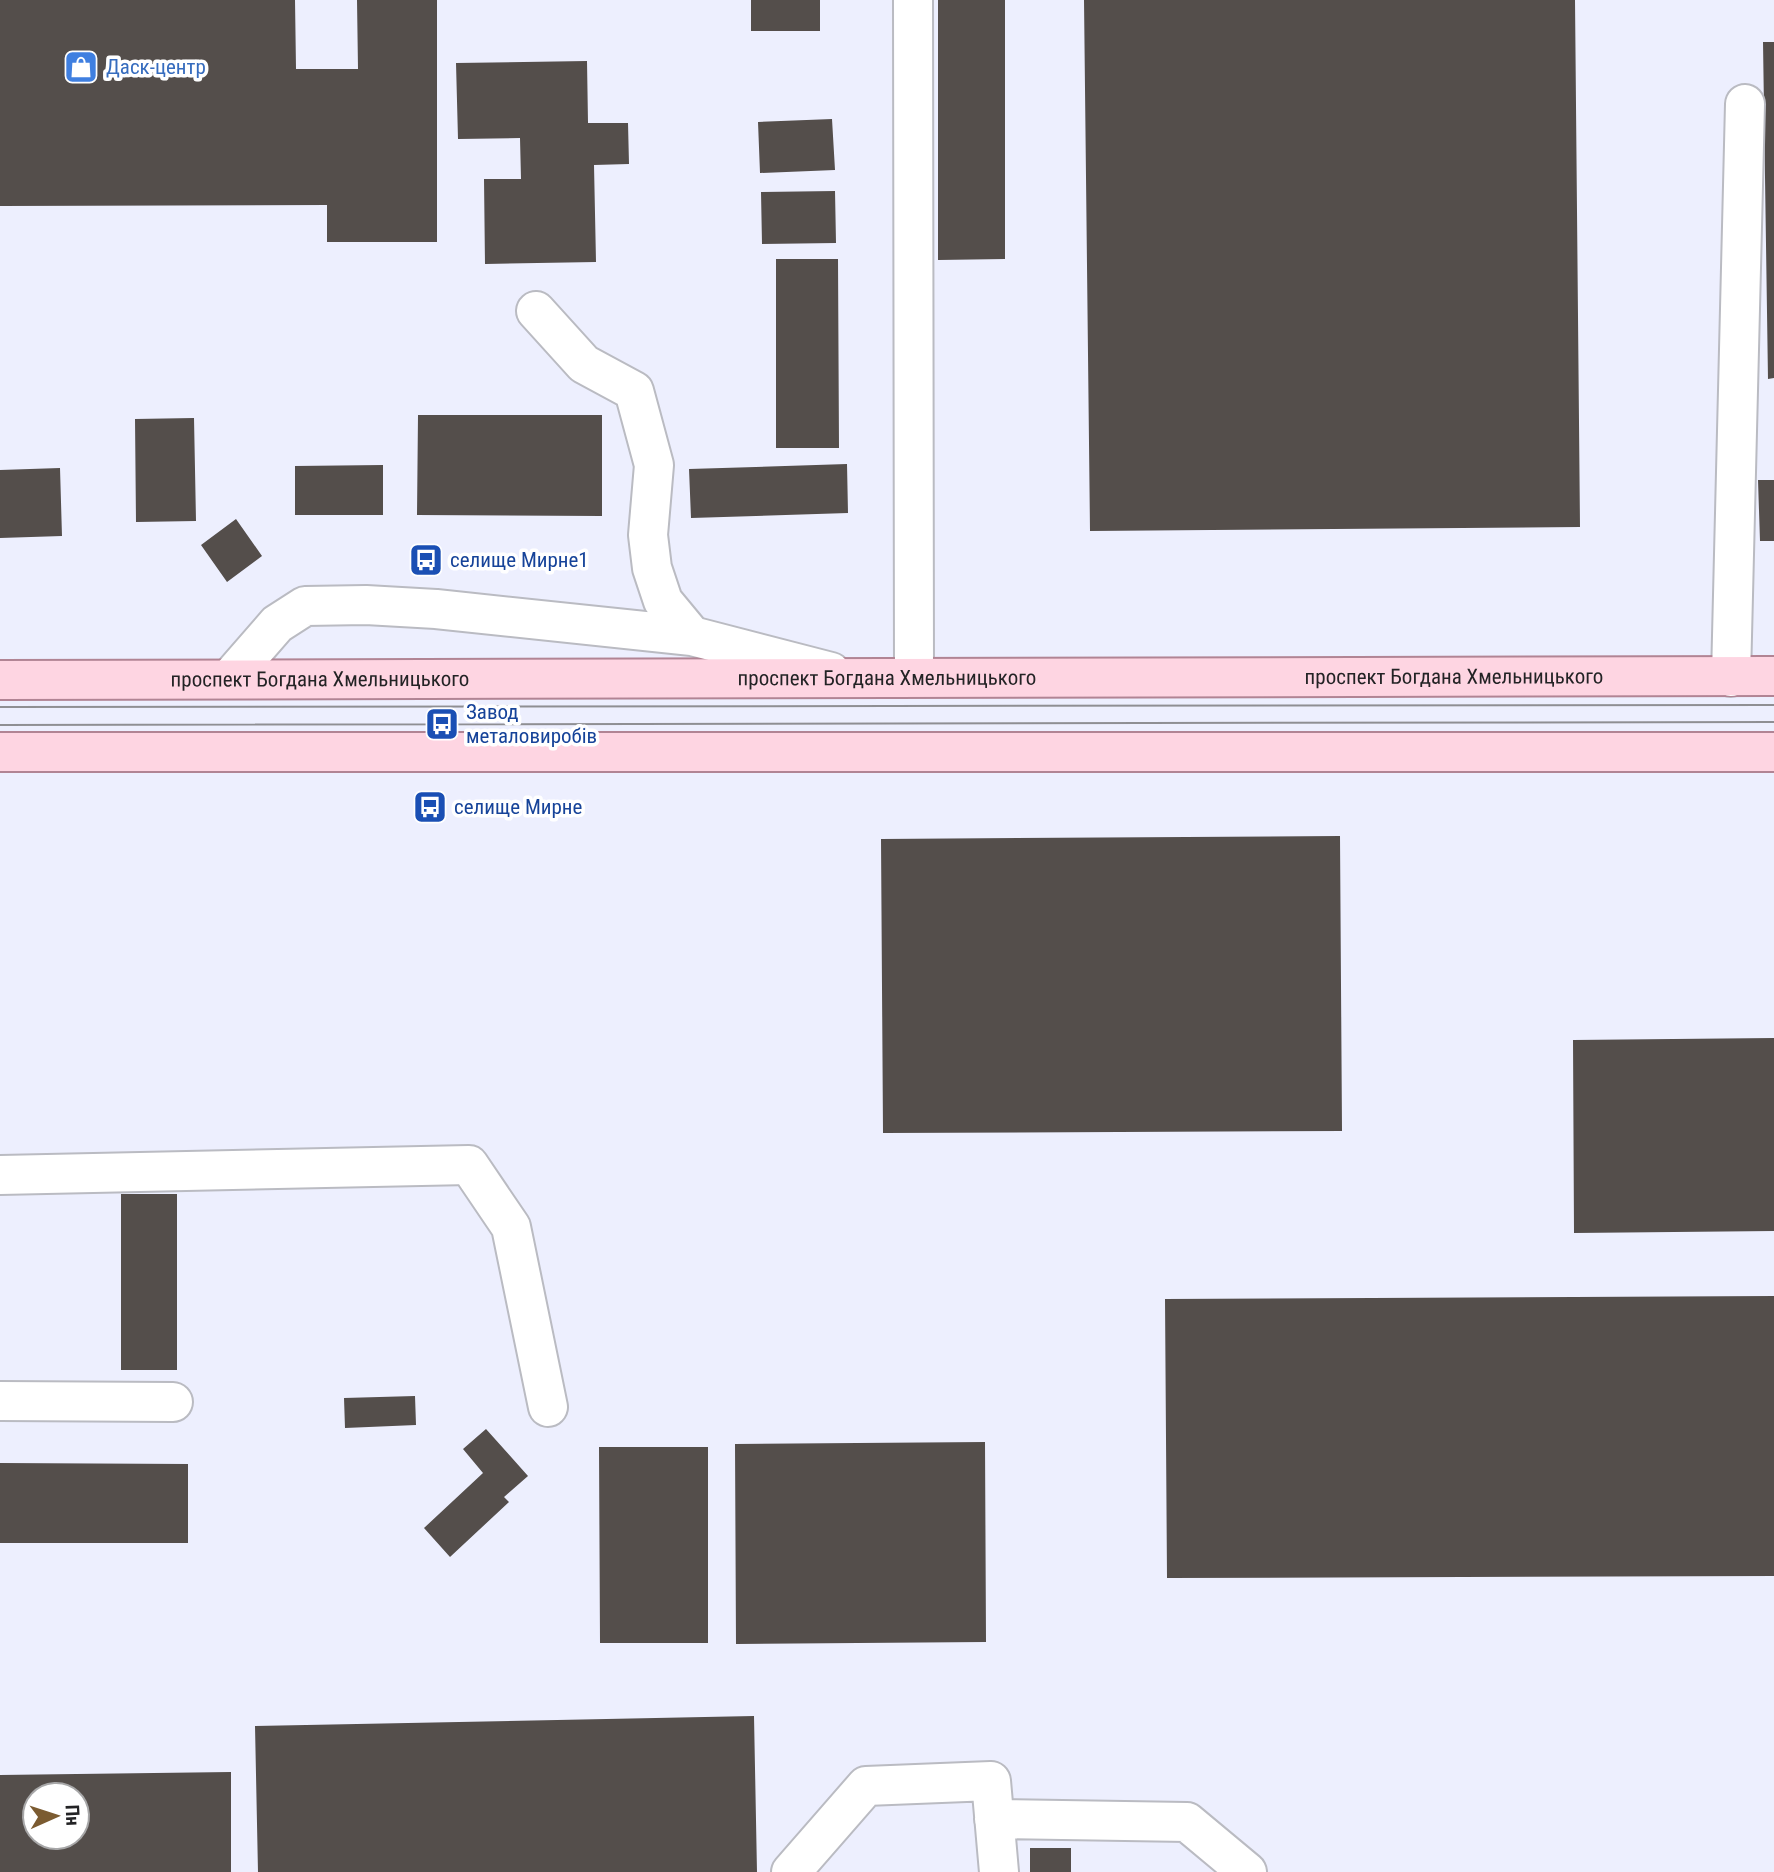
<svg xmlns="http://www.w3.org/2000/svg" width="1774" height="1872" viewBox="0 0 1774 1872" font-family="'Roboto Condensed',sans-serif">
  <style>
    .built { fill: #edeffe; fill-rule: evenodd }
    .building { fill: #544e4b; fill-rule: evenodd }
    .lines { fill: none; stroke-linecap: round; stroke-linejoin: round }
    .minor-casing { stroke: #babbc2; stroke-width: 42 }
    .major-casing { stroke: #b18494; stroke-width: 42 }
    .minor { stroke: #fff; stroke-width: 38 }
    .major { stroke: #fed5e2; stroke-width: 38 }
    .tram { stroke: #8f8f93; stroke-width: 2 }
    .labels { text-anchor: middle; stroke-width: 7; stroke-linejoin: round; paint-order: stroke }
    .shop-label { font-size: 21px; fill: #366cbe; stroke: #fff; text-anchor: start }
    .transit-label { font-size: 21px; fill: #164399; stroke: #fff; text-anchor: start }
    .street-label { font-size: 21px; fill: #232325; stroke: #fff }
  </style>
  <rect width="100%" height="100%" fill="#f8f9ff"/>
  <path class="built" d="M0,0H1774V1872H0ZM35,1795H77V1837H35Z"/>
  <path class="building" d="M0,0H295L296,69H358L357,0H437V242H327V205L0,206Z
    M751,0H820V31H751Z
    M938,0H1005V259L938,260Z
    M1084,0H1575L1580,527L1090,531Z
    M1763,42H1774V378L1768,379Z
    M587,61L588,123H628L629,164L594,165L596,262L485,264L484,179H521L520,138L458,139L456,63Z
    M832,119L835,170L760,173L758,122Z
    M835,191L836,243L762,244L761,192Z
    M776,259H838L839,448H776Z
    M418,415H602V516L417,515Z
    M194,418L196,521L136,522L135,419Z
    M847,464L848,513L691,518L689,469Z
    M383,465V515H295V466Z
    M60,468L62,536L0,538V470Z
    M1758,480H1774V541H1760Z
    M236,519L262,556L227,582L201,545Z
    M1340,836L1342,1131L883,1133L881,839Z
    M1774,1038V1231L1574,1233L1573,1040Z
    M121,1194H177V1370H121Z
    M1774,1296V1576L1167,1578L1165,1299Z
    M415,1396L416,1425L345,1428L344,1398Z
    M486,1429L528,1476L504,1497L509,1502L450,1557L424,1528L483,1473L463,1449Z
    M985,1442L986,1642L736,1644L735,1444Z
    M599,1447H708V1643H600Z
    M0,1463L188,1464V1543H0Z
    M754,1716L757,1872H258L255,1726Z
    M231,1772V1872H0V1775ZM35,1795H77V1837H35Z
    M1030,1848H1071V1872H1030Z"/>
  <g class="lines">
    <defs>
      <path id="minor" d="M913,0L914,677
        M536,311L584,364L634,391L654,465L648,535L652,568L663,601L692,636
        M1731,677L1745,104
        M230,678L277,624L305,606L366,605L436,609L692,636L831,672
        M0,1175L469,1165L511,1227L548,1407
        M0,1401L173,1402
        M994,1819L1187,1822L1247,1872
        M791,1872L866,1786L991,1781L999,1872"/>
      <g id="major">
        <path id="s1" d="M0,680L1774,676"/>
        <path d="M0,752H1774"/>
      </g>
    </defs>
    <use href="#minor" class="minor-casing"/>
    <use href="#major" class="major-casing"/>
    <use href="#minor" class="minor"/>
    <use href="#major" class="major"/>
    <path class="tram" d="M0,707L1774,705
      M0,725L1774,722"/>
  </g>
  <defs>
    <symbol id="shop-square" viewBox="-11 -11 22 22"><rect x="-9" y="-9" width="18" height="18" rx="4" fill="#3f7fe0" stroke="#fff"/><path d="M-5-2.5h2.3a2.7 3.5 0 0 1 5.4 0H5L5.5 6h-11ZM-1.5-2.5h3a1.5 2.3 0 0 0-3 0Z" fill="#fff"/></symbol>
    <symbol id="bus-square" viewBox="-11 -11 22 22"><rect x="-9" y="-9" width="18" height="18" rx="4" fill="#1a4fb4" stroke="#fff"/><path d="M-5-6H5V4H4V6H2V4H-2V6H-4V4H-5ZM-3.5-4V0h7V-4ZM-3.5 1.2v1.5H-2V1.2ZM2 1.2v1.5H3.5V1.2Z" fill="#fff"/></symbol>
  </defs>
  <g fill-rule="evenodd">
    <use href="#shop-square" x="62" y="48" width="38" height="38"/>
    <use href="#bus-square" x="407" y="541" width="38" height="38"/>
    <use href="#bus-square" x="423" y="705" width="38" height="38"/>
    <use href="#bus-square" x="411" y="788" width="38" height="38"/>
  </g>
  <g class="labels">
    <g class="shop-label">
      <text x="106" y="74">Даск-центр</text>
    </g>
    <g class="transit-label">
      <text x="450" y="567">селище Мирне1</text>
      <text x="466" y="719">Завод<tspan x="466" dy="24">металовиробів</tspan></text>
      <text x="454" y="814">селище Мирне</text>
    </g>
    <g class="street-label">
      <text dy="7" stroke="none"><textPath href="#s1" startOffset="887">проспект Богдана Хмельницького</textPath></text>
      <text dy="7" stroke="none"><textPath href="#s1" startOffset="1454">проспект Богдана Хмельницького</textPath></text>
      <text dy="7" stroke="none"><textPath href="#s1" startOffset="320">проспект Богдана Хмельницького</textPath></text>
    </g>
  </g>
  <g transform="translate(56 1816) rotate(87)"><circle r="33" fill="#ffffff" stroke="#a7a7a8" stroke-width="2"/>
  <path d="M0-5L12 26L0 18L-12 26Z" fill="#7b5b31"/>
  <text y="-10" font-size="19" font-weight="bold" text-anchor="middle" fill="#232325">Пн</text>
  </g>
</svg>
